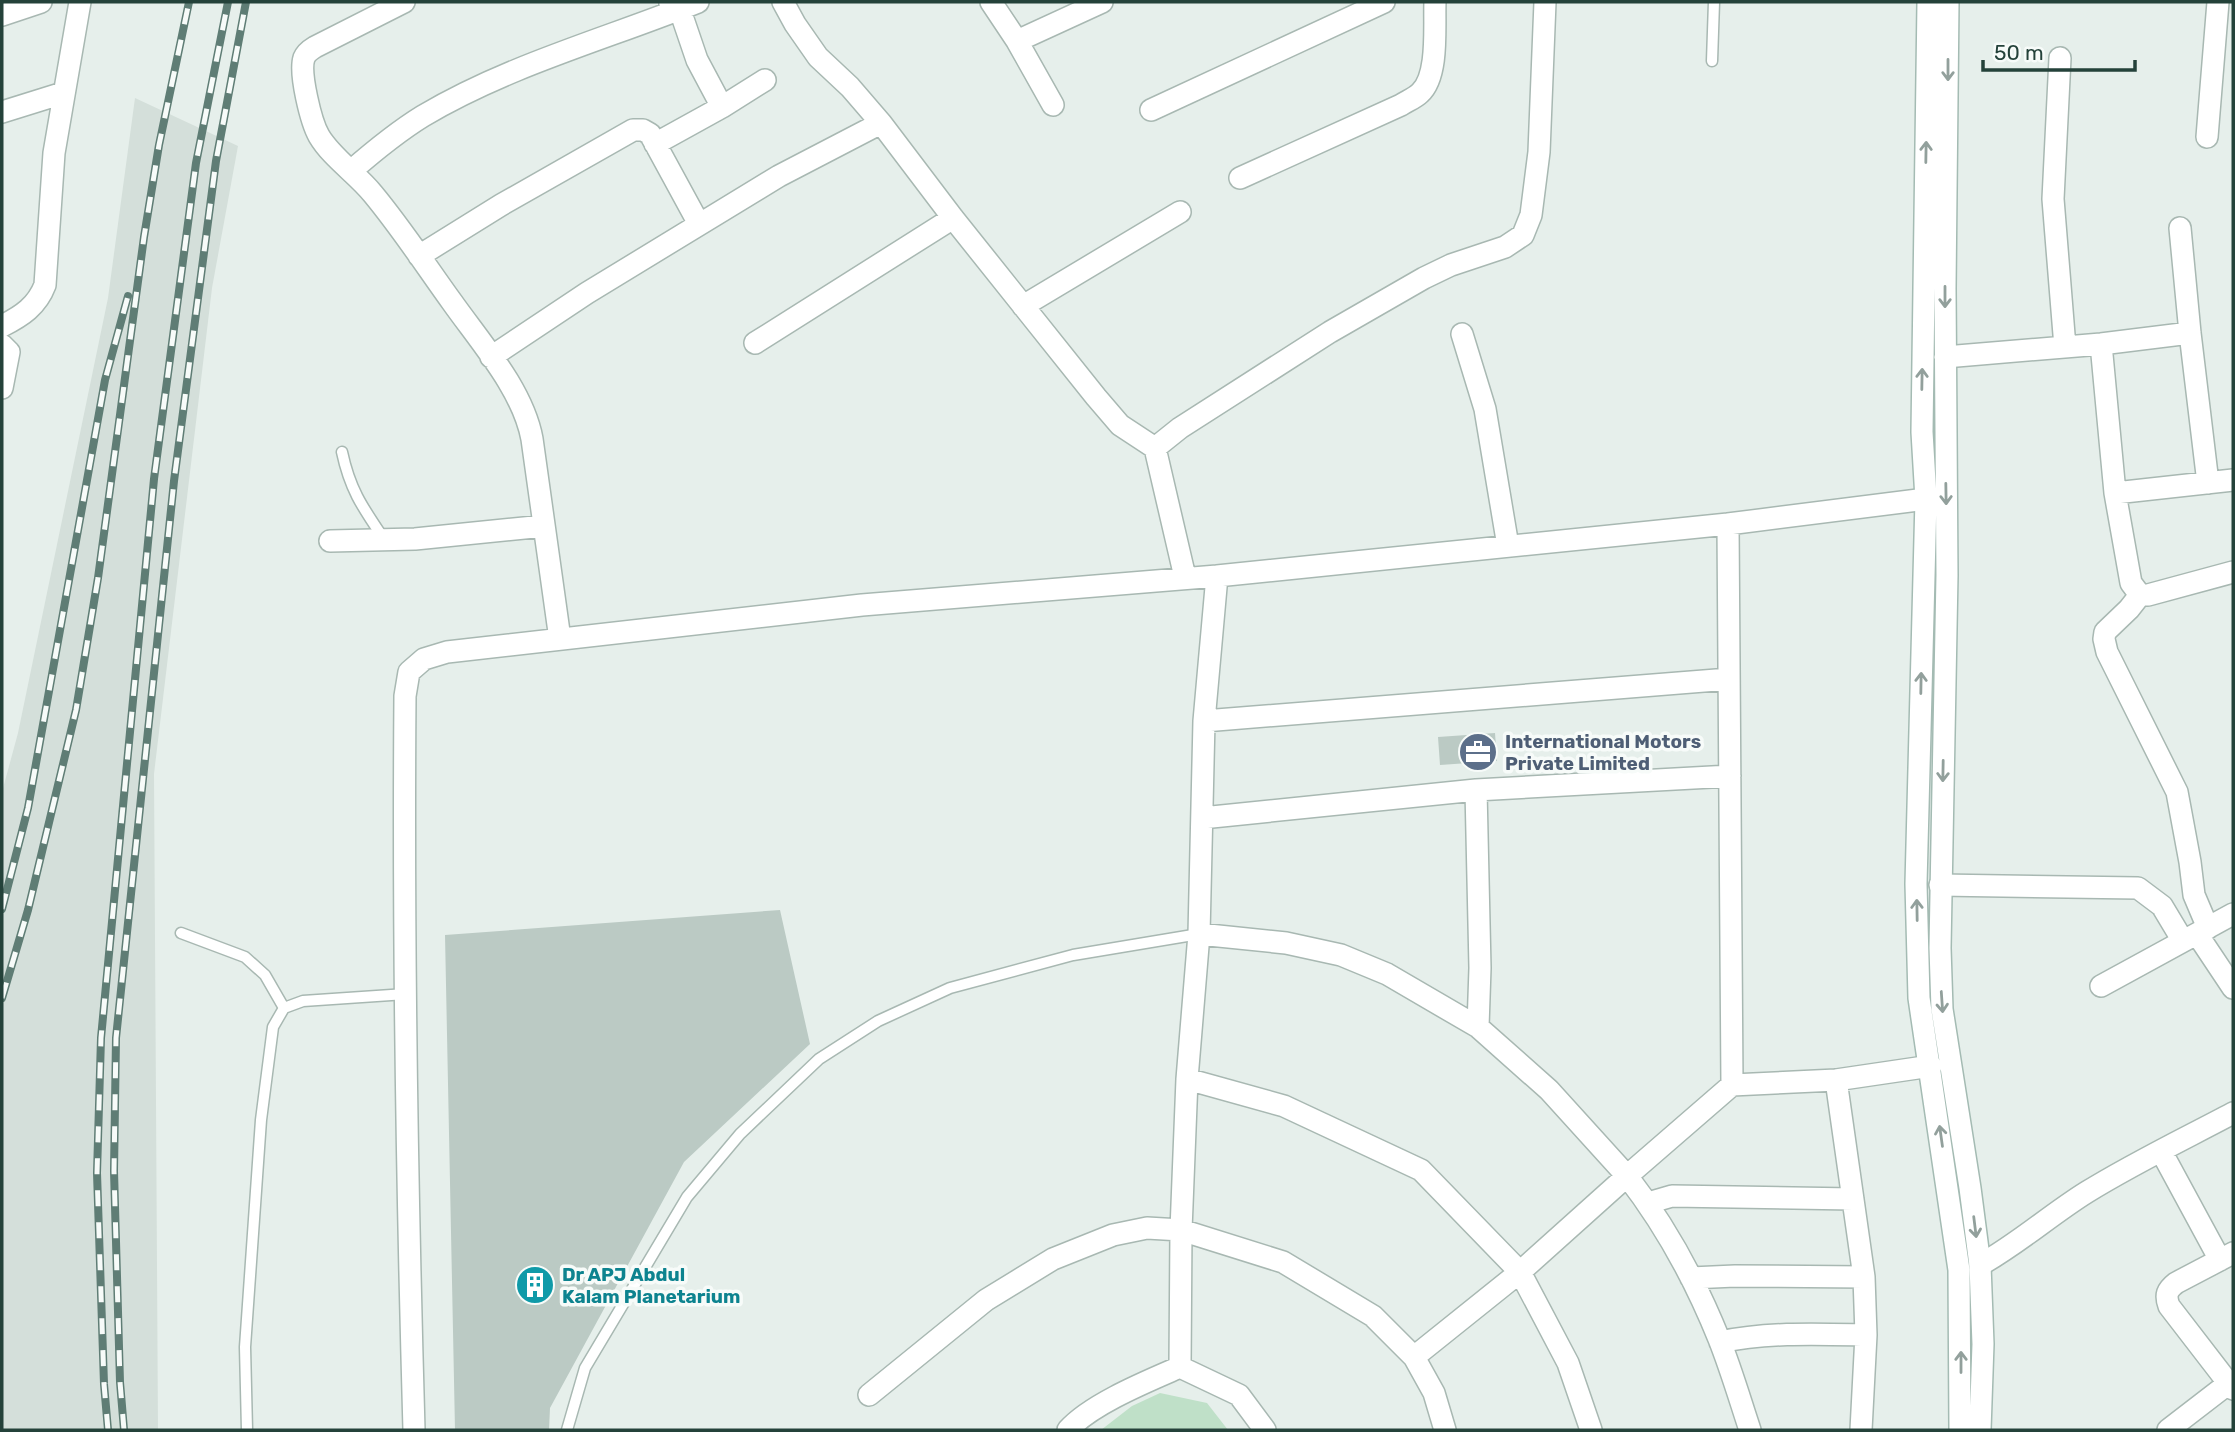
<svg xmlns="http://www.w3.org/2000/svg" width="2235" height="1432" viewBox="0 0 2235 1432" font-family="Rubik,sans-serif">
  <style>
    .built { fill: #d4dfda }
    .green { fill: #bfe0c8 }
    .building { fill: #bbcac4 }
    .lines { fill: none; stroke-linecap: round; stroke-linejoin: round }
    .lane-casing { stroke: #a8b8b2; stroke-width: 13 }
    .street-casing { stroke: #a8b8b2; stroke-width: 24 }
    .secondary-casing { stroke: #a4bbb3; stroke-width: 24 }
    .lane { stroke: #fff; stroke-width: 10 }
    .street { stroke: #fff; stroke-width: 21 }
    .secondary { stroke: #fff; stroke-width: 21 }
    .rail-casing { stroke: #5f7d75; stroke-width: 8 }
    .rail { stroke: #f7fbf9; stroke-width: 5; stroke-dasharray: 16; stroke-linecap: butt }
    .oneway { stroke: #92a09c }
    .labels { text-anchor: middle; stroke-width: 7; stroke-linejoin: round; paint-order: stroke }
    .service-label { font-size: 19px; font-weight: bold; fill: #4e5e75; stroke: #f7fbf9; text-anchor: start }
    .culture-label { font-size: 19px; font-weight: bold; fill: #0d838f; stroke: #f7fbf9; text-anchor: start }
  </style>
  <rect width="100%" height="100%" fill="#e6efeb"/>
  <path class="built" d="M135,98L238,146L212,288L154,774L158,1430H2V792L18,733L108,298Z"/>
  <path class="green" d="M1160,1393L1207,1403L1228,1430H1101L1132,1406Z"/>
  <path class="building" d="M1495,733L1497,761L1440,765L1438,737Z
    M780,910L810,1044L684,1162L550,1408L549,1430H455L445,935Z"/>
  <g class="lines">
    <defs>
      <path id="lane" d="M1712,61L1714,2
        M342,452C350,490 363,508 384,539
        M181,933L245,957L265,975L284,1008
        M247,1430L245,1347L261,1120L273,1027L284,1008L303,1001L406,994
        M567,1430L585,1368L687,1197L740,1134L819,1059L878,1021L950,988L1073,955L1199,934"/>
      <path id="street" d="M404,2L315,47C310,50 306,53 304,58C299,73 311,122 319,136C332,158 357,174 373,194C402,229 426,266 452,302C481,343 523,390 532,439L560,639
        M783,2L795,24L818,57L850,87L881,123L953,218L1096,397L1120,425L1155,448
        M991,2L1017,41L1053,105
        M670,4L674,12L681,13L697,60L722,107
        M2,15L41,2
        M1017,41L1102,2
        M2060,58L2053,199L2065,347
        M1151,110L1384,2
        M2,112L63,93
        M2207,137L2218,2
        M655,144L722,107L765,80
        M351,171C374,151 397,132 423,116C509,65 606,39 698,2
        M1240,178L1401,105C1407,101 1415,98 1420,93C1439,76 1434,26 1435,2
        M2180,228L2190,333L2208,483
        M419,256L501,205L633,130H643L650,134L699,224
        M1023,306L1180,212
        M2,326C22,316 37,306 45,285L54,153L80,2
        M1462,334L1485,409L1508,546
        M755,343L953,218
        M2101,344L2115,493L2131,583L2140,595H2148L2233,572
        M2,345L9,352L2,388
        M491,357L587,293L779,176L881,123
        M1945,357L2101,344L2190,333
        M2115,493L2233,480
        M1926,499L1728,524L1732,1085L1836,1080L1931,1066
        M330,541L415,539L544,526
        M1185,577L1155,448L1180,428L1330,332L1424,278L1451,265L1505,247L1523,235L1531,215L1539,152L1545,2
        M2140,595L2129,609L2105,632L2104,639L2107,652L2177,792L2190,862L2194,895L2208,928
        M1204,721L1729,679
        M1476,790L1480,968L1478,1027
        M1202,818L1476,790L1730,776
        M1940,885L2138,888L2162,906L2183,941
        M1199,934L1286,943L1341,955L1387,974L1478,1027L1549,1090L1627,1176L1732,1085
        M2197,934L2233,988
        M2101,986L2233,914
        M1187,1079L1284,1106L1421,1170L1520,1272L1568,1363L1591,1430
        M1836,1080L1864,1277L1866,1335L1861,1430
        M2161,1151L2220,1260
        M1648,1203L1672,1196L1853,1199
        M2233,1253L2176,1283C2167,1290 2165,1295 2169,1306L2233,1389
        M1980,1265C2018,1244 2050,1215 2087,1192C2134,1163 2184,1139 2233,1113
        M1691,1278L1735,1276L1864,1277
        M1720,1342C1768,1332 1817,1334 1866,1335
        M1414,1357L1520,1272L1627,1176C1665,1225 1696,1282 1719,1339C1731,1369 1740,1400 1750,1430
        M869,1395L986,1300L1053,1259L1113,1235L1147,1228L1181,1230L1283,1262L1373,1316L1414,1357L1434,1393L1445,1430
        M414,1430C407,1185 403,941 405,696L409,672L424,659L447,652L862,605L1217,576
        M1068,1430C1091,1404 1148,1381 1180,1367
        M1265,1430L1239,1395L1180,1367L1181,1230L1187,1079L1199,934L1204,721L1217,576L1728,524
        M2168,1430L2229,1383"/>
      <path id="secondary" d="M1928,2L1922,432L1926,499L1916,884L1919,998L1959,1270L1960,1430
        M1948,2L1945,288L1947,575L1940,948L1942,1009L1970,1188L1980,1265L1983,1344L1980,1430"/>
    </defs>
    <use href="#lane" class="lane-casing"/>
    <use href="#street" class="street-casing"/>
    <use href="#secondary" class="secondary-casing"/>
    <use href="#lane" class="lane"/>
    <use href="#street" class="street"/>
    <use href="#secondary" class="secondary"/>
    <defs>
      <path id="rail" d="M2,909L28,808L105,380L128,296
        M2,998L28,910L76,710L98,578L144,237L159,145L189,2
        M108,1430L104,1384L97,1173L101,1038L154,479L196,163L228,2
        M124,1430L120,1382L114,1171L116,1038L174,481L216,161L246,2"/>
    </defs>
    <use href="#rail" class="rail-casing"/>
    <use href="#rail" class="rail"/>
  </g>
  <defs><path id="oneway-shaft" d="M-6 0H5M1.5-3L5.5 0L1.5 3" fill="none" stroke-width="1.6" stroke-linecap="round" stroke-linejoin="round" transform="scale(1.75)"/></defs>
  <g class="oneway">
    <use href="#oneway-shaft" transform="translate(1948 70) rotate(90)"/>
    <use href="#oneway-shaft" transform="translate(1926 152) rotate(-89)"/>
    <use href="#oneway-shaft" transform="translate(1945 297) rotate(90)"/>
    <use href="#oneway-shaft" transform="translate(1922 379) rotate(-89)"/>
    <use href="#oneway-shaft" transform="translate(1946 494) rotate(89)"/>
    <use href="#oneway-shaft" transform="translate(1921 683) rotate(-89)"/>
    <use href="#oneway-shaft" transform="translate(1943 771) rotate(91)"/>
    <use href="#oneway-shaft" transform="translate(1917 910) rotate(-91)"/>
    <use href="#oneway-shaft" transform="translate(1942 1002) rotate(86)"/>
    <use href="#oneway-shaft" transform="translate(1941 1136) rotate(-98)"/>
    <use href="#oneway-shaft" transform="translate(1975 1227) rotate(83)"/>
    <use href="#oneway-shaft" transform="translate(1961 1362) rotate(-90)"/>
  </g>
  <defs>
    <symbol id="office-disc" viewBox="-11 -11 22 22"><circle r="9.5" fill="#5c6f8a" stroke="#f7fbf9"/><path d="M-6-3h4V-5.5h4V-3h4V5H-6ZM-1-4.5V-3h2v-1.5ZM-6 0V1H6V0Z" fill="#fff"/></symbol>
    <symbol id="building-disc" viewBox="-11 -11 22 22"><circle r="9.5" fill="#0f9aa8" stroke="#f7fbf9"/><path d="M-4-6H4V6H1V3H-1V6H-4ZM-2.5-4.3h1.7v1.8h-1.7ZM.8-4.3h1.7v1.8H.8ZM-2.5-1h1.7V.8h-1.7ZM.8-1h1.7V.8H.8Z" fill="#fff"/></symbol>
  </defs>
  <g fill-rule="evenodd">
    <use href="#office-disc" x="1456" y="730" width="44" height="44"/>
    <use href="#building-disc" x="513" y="1263" width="44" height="44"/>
  </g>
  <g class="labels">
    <g class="service-label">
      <text x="1505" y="748">International Motors<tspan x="1505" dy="22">Private Limited</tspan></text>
    </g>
    <g class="culture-label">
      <text x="562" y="1281">Dr APJ Abdul<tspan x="562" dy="22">Kalam Planetarium</tspan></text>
    </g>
  </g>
  <rect width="2235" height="1432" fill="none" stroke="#24423a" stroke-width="7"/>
  <path d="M1983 60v10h152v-10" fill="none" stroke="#24423a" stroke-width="3.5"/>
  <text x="1994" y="60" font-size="21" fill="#24423a" stroke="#f7fbf9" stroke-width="5" paint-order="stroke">50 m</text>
</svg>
